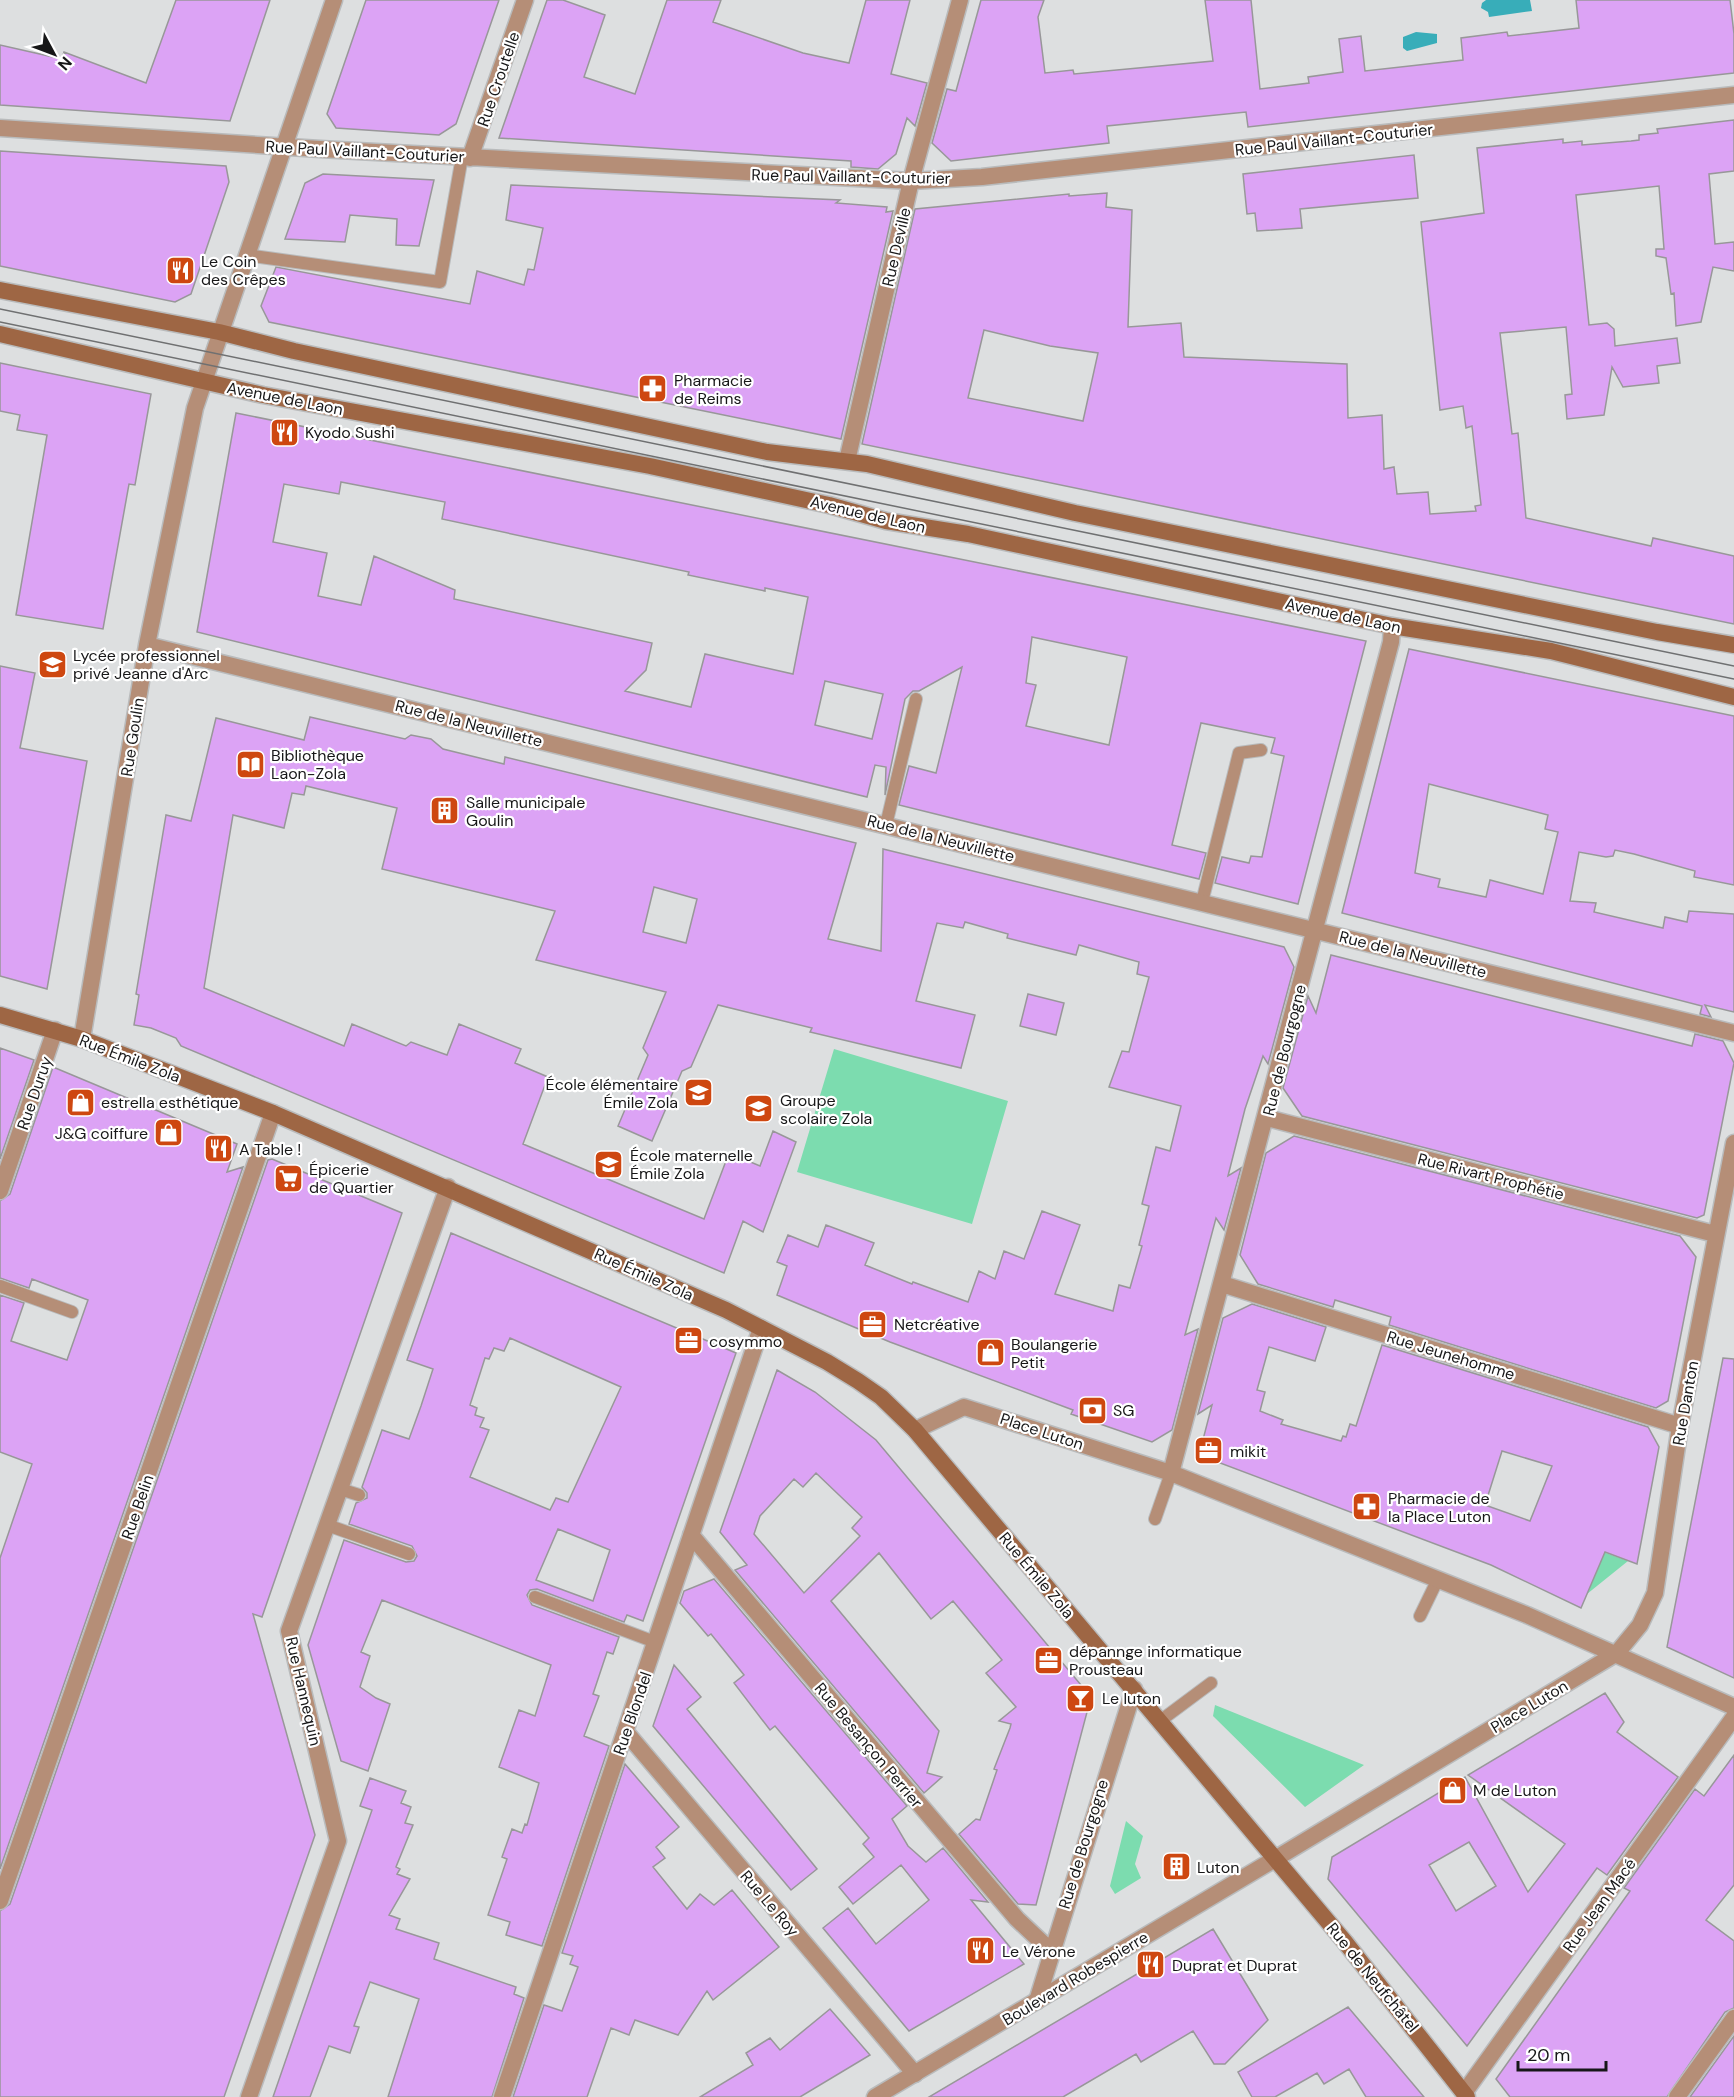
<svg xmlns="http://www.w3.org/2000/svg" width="1734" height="2097" viewBox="0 0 1734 2097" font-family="'DM Sans',sans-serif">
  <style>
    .green { fill: #7cdcaf }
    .water { fill: #38adb9 }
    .building { fill: #dca3f5; stroke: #989799; stroke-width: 1.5; fill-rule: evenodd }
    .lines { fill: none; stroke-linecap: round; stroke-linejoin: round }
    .service-casing { stroke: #b9bbbc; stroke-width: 14 }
    .minor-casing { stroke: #b9bbbc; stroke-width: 19 }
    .tertiary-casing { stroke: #b9bbbc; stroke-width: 19 }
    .secondary-casing { stroke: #b9bbbc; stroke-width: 19 }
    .service { stroke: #b58e77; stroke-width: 12 }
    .minor { stroke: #b58e77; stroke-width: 16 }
    .tertiary { stroke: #b58e77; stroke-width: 16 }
    .secondary { stroke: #9e6644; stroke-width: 16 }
    .tram { stroke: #6f7071; stroke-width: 1.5 }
    .labels { text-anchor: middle; stroke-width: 4.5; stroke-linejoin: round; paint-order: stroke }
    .street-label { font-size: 16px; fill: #171718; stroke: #fff }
    .poi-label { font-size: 16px; fill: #171718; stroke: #fff; text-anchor: start }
  </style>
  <rect width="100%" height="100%" fill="#dddfe0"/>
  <path class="green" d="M834,1049L1008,1101L972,1224L797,1172Z
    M1603,1552L1628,1561L1587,1594Z
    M1215,1705L1364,1765L1305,1807L1213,1716Z
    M1126,1821L1143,1836L1135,1864L1141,1878L1115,1894L1110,1886Z"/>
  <path class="water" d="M1486,0H1530L1532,11L1489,17L1488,12L1481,8L1482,3Z
    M1416,32L1437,34V43L1407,51L1403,48V37Z"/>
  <path class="building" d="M176,0H270L230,121L0,105V45L62,59L64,52L146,83Z
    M366,0H499L456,124L439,135L336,128L327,114Z
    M547,0H563L605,15L584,77L635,94L667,0H721L713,22L803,53L849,63L866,0H910L891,74L927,83L915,126L907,118L896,154L878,169L851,167V161L499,138Z
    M981,0H1044L1038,17L1045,73L1073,70L1074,74L1213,61L1205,0H1251L1260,89L1309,83L1308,77L1343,72L1339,39L1361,36L1365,71L1463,60L1461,38L1507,32L1508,36L1579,28L1576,0H1730L1734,34V73L1248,127L1246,112L1107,126L1109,143L951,161L932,143L947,89L956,91Z
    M1734,120V171L1709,174L1715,244L1734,242V271L1713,267L1701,322L1676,326L1674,293L1671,294L1666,258L1656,256V249H1664L1659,186L1576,195L1589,325L1607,323L1614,329L1615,346L1677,338L1680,363L1657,366L1659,383L1623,387L1612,367L1604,415L1567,419L1565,395L1572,394L1566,327L1500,333L1512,434L1518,433L1526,518L1651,546L1653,538L1734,556V624L862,444L915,209L1069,194V196L1107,193L1106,207L1132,210L1128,327L1181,323L1184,357L1347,364L1348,418L1382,415L1384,469L1394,467L1397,494L1428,492L1430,514L1476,511L1475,506L1481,505L1472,426L1466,428L1463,406L1440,410L1421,222L1484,213L1477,148L1563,139V143L1582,141V145L1631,141L1639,140V135L1658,133L1657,129ZM984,330L1050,346L1098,353L1083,421L968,398Z
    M0,151L226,166L229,182L191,294L175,302L0,266Z
    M1414,155L1418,198L1300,209L1302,228L1257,231L1255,213L1247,214L1243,174Z
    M323,174L434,180L419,246L396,245L397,219L350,215L345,242L285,239L305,183Z
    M511,185L840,200L836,203L887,207L886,212L893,211L841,439L269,322L261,306L276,267L470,304L477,271L524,285L528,269L534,270L543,228L506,220Z
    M0,363L151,394L135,485L129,484L103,629L16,615L47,435L17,430L20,415L0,411Z
    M236,413L1366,641L1298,904L1215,883L1222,857L1249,863L1251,856L1262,857L1284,756L1271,753L1275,738L1201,723L1172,845L1206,853L1199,879L899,805L909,766L936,773L962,667L919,691H913L905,699L885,795L886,767L875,765L867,797L197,632ZM341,482L445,502L442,519L689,572L688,575L765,591V588L808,597L793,674L705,654L691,707L625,691L646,670L652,643L454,599L455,590L374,556L361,605L318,596L327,553L273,542L284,484L339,494ZM1032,637L1127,657L1109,745L1026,726L1036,685L1026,683ZM825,681L883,694L872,739L815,725Z
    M1409,649L1734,716V885L1694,877L1695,871L1634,854L1615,850L1613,856L1606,857L1579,852L1570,901L1596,903L1594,912L1663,928L1665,917L1687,922L1689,911L1734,914V1012L1705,1005L1711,1017L1700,1014L1702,1006L1342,913ZM1429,784L1548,815L1545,829L1558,832L1543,894L1490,880L1486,897L1438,887L1440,879L1415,873Z
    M0,666L35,673L20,748L87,761L47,989L0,976Z
    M310,717L405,739L411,735L431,739L443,749L504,764L505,757L856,843L828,939L881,951L883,849L1284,947L1294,967L1268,1064L1263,1056L1245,1109L1228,1176L1241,1168L1224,1230L1216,1218L1185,1335L1198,1329L1172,1430L1152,1442L1071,1414L1073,1410L890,1342L777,1295L787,1266L777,1262L788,1235L818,1247L826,1225L874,1243L865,1265L912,1284L913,1282L968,1302L979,1271L995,1279L1004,1251L1024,1259L1042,1211L1080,1225L1055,1294L1113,1311L1119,1285L1130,1288L1142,1246L1139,1245L1149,1206L1142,1204L1156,1147L1170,1151L1181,1106L1109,1087L1122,1051L1129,1052L1149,977L1137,974L1139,962L1079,945L1076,955L1007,938L1008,934L965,922L963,928L937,923L916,1001L975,1015L961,1068L810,1032L812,1028L718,1005L691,1067L682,1071L652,1141L618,1126L648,1055L643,1048L666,992L536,960L555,911L382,869L397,808L306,786L304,795L292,793L284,828L233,815L204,988L344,1046L352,1024L406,1046L411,1042L447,1055L459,1024L521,1049L515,1063L548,1077L523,1144L704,1219L729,1153L760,1166L773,1131L796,1142L763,1232L743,1221L724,1273L181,1046L176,1038L151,1028L134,1025L139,995L136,994L166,815L191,821L216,718L304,740ZM654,887L697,899L686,943L643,932Z
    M1331,955L1692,1046L1695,1034L1723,1041L1734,1063L1704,1215L1697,1218L1302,1116L1283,1088L1308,996L1316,1013Z
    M1028,994L1064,1003L1056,1035L1020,1026Z
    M0,1048L34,1060L0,1159Z
    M53,1067L237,1144L227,1172L243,1167L0,1869V1558L32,1464L0,1452V1295L24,1303L11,1341L67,1360L88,1300L32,1279L29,1288L0,1278V1201L10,1194Z
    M1294,1136L1680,1236L1696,1257L1668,1401L1656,1408L1389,1325L1391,1317L1335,1300L1333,1307L1258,1284L1240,1255L1266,1153Z
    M272,1159L402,1213L262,1617L253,1614L315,1835L224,2097H0V1911L10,1904L268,1160Z
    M451,1233L736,1353L643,1621L627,1615L624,1622L537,1589L530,1590L527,1595L532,1605L619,1637L613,1654L607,1652L593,1694L599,1696L584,1736L609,1746L542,1946L506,1935L510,1922L488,1915L507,1859L502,1857L512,1829L522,1833L525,1824L527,1825L539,1783L499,1767L519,1710L535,1716L551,1665L382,1600L361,1652L370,1656L360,1687L376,1698L390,1704L368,1771L341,1761L308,1645L344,1540L406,1562L414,1561L417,1556L412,1546L349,1524L356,1503L367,1498V1493L362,1487L382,1430L409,1439L421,1406L433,1369L407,1360ZM510,1338L621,1387L568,1502L556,1498L550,1510L470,1477L489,1430L480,1427L484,1418L475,1415L477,1408L470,1405L485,1358L489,1359L494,1348L504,1351ZM558,1529L610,1550L593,1601L536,1580Z
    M1252,1304L1326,1327L1315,1361L1269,1347L1257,1390L1265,1392L1260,1411L1283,1420L1281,1424L1341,1441L1343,1436L1346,1437L1350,1424L1356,1426L1382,1345L1648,1427L1659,1447L1637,1564L1605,1552L1581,1608L1491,1565L1199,1455L1212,1405L1198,1414L1223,1318ZM1502,1451L1552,1466L1530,1521L1485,1505Z
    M1723,1358L1734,1359V1678L1667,1647Z
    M777,1370L815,1392L876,1440L1091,1697L1036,1905L1018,1904L959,1834L976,1819L980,1820L997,1770L994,1769L1010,1728L1011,1724L999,1721L1016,1707L986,1673L1002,1660L953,1601L931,1619L879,1553L831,1601L939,1731L927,1773L942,1777L924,1793L735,1570L747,1565L720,1532ZM816,1473L862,1517L852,1528L860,1536L804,1593L754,1534L760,1516L794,1479L803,1487Z
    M714,1579L907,1806L892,1819L908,1846L926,1862L943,1848L988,1902L971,1900L1024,1964L909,2031L823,1928L848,1908L876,1944L929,1900L901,1865L853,1904L839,1887L874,1857L863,1844L869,1838L775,1726L770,1730L734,1683L744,1675L711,1634L708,1636L680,1603L684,1591Z
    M674,1665L701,1697L687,1709L817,1869L791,1890L653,1726Z
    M1605,1693L1624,1722L1617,1732L1678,1777L1607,1875L1597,1868L1467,2046L1328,1879L1332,1857L1465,1777L1528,1892L1565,1844L1468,1775ZM1469,1842L1496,1886L1456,1911L1429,1865Z
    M1734,1755V1885L1706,1920L1734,1941V2008L1725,2012L1667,2097H1510L1496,2079L1630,1891L1624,1888L1695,1789L1704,1796Z
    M625,1764L679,1827L656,1847L665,1858L653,1867L687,1909L700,1894L714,1905L732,1890L779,1947L713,2000L707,1991L678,2035L635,2020L629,2035L611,2028L587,2097H513L544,2005L562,2011L578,1967L570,1964L573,1956L562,1953Z
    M370,1778L406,1791L401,1803L411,1807L405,1823L413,1825L396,1867L400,1869L397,1874L410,1879L389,1915L400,1919L396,1929L439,1943L434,1959L516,1987L514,1994L524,1998L492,2097H388L419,1999L370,1982L354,2026L359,2027L350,2053L329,2046L310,2097H273L372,1810L360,1806Z
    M1213,1929L1268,2020L1225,2064H1214L1193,2031L1141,2062L1136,2054L1063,2097H929Z
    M1348,2007L1424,2097H1366L1349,2069L1324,2084L1317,2073L1275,2097H1252L1238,2072Z
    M830,2009L870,2055L800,2097H700L753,2065L746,2053L770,2038L780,2050Z
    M1734,2036V2097H1690Z"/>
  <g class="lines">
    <defs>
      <path id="service" d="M246,255L440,282L462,157
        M886,825L916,699
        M1202,902L1239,753L1261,750
        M0,1286L72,1312
        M340,1489L359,1495
        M1155,1519L1171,1473
        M327,1525L409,1554
        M535,1597L655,1642
        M1420,1616L1437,1581
        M1160,1721L1211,1683"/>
      <path id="minor" d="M0,128L320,149L911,181L982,177L1734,95
        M470,158L525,0
        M847,461L911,181L960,0
        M147,645L1734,1033
        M82,1039L147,645L195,408L334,0
        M1267,1118L1715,1234
        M0,1191L55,1030
        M1222,1284L1680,1426
        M915,1430L964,1407L1171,1473L1527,1615L1734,1707
        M1171,1473C1245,1196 1316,919 1391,642L1392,626
        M691,1535L1017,1919L1051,1951
        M625,1731L915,2074
        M1275,1859L1617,1653L1640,1625L1655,1593L1680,1426L1734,1143
        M0,1901L273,1113
        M1037,2001L1134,1689
        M1464,2093L1734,1717
        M249,2097L338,1841L289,1631L448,1187
        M502,2097L761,1328
        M1677,2097L1734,2018"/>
      <path id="tertiary" d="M875,2097L1275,1859"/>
      <path id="secondary" d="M0,290L219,332L294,351L767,452L867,464L1075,513L1657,632L1734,645
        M0,334L263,395L650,466L829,505L886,521L968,534L1392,626L1551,651L1734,697
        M0,1015L82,1039L273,1113L726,1310L827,1362L858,1381L881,1397L915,1430L1345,1942L1467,2097"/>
    </defs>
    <use href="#service" class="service-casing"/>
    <use href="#minor" class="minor-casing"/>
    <use href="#tertiary" class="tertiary-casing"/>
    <use href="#secondary" class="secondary-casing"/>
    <use href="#service" class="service"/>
    <use href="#minor" class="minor"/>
    <use href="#tertiary" class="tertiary"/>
    <use href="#secondary" class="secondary"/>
    <path class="tram" d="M0,309L1734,666
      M0,322L1734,679"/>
  </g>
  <defs>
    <symbol id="restaurant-square" viewBox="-11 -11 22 22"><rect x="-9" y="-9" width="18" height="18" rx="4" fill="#ce4710" stroke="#fff"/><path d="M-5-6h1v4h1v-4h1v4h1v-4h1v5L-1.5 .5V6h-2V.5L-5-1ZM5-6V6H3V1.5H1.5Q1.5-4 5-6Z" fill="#fff"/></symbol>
    <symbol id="pharmacy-square" viewBox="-11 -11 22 22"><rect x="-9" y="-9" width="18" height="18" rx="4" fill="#ce4710" stroke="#fff"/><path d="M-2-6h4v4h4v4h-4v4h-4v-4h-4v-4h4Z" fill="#fff"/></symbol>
    <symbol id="school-square" viewBox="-11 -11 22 22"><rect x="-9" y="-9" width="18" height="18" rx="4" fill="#ce4710" stroke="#fff"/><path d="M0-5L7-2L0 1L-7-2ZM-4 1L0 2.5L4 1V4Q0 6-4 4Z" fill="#fff"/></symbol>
    <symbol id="library-square" viewBox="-11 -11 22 22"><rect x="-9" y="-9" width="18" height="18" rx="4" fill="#ce4710" stroke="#fff"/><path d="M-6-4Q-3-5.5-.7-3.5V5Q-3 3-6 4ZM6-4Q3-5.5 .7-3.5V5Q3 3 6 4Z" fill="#fff"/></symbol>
    <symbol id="building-square" viewBox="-11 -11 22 22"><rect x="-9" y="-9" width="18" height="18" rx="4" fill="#ce4710" stroke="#fff"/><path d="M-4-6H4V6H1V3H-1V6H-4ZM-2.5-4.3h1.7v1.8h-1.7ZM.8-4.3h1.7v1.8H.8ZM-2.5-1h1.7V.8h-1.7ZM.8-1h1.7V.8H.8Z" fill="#fff"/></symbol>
    <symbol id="shop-square" viewBox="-11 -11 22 22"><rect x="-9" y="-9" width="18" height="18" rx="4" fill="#ce4710" stroke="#fff"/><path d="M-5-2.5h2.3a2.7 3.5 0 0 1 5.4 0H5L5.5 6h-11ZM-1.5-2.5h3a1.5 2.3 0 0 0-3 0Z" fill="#fff"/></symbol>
    <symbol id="supermarket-square" viewBox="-11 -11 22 22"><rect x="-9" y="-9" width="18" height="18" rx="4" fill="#ce4710" stroke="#fff"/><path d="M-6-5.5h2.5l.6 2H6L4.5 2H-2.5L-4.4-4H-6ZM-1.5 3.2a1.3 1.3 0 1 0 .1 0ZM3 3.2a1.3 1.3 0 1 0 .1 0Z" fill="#fff"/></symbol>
    <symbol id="office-square" viewBox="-11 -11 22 22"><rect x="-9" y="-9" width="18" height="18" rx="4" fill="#ce4710" stroke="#fff"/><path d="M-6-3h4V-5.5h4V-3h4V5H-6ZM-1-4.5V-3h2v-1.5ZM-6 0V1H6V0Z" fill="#fff"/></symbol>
    <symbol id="bank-square" viewBox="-11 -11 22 22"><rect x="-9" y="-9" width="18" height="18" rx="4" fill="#ce4710" stroke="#fff"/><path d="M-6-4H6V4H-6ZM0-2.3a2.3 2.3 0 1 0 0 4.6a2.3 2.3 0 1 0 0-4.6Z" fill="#fff"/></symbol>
    <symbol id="bar-square" viewBox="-11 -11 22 22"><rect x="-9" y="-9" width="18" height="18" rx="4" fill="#ce4710" stroke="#fff"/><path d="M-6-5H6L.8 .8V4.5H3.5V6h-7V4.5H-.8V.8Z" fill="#fff"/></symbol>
  </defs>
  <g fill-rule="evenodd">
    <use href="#restaurant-square" x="164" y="254" width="33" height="33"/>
    <use href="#pharmacy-square" x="636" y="372" width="33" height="33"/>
    <use href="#restaurant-square" x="268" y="416" width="33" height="33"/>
    <use href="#school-square" x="36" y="648" width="33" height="33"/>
    <use href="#library-square" x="234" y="748" width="33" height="33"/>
    <use href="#building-square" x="428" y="794" width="33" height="33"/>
    <use href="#school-square" x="682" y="1076" width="33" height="33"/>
    <use href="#shop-square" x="64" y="1086" width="33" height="33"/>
    <use href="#school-square" x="742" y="1092" width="33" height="33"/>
    <use href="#shop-square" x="152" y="1116" width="33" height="33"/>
    <use href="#restaurant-square" x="202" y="1132" width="33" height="33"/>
    <use href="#school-square" x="592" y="1148" width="33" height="33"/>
    <use href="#supermarket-square" x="272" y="1162" width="33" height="33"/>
    <use href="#office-square" x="856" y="1308" width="33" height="33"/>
    <use href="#office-square" x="672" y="1324" width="33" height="33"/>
    <use href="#shop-square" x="974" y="1336" width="33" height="33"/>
    <use href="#bank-square" x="1076" y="1394" width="33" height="33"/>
    <use href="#office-square" x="1192" y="1434" width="33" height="33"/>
    <use href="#pharmacy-square" x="1350" y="1490" width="33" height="33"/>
    <use href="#office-square" x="1032" y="1644" width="33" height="33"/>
    <use href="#bar-square" x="1064" y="1682" width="33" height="33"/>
    <use href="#shop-square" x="1436" y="1774" width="33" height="33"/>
    <use href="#building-square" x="1160" y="1850" width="33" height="33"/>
    <use href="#restaurant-square" x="964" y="1934" width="33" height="33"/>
    <use href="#restaurant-square" x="1134" y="1948" width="33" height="33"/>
  </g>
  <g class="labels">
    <g class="street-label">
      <text transform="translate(498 79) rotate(-71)" y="6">Rue Croutelle</text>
      <text transform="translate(1334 139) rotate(-6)" y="6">Rue Paul Vaillant-Couturier</text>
      <text transform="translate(365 151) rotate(3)" y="6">Rue Paul Vaillant-Couturier</text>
      <text transform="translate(851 176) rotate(1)" y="6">Rue Paul Vaillant-Couturier</text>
      <text transform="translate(896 247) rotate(-77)" y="6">Rue Deville</text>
      <text transform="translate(285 398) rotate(11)" y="6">Avenue de Laon</text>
      <text transform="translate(868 514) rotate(13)" y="6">Avenue de Laon</text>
      <text transform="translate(1343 615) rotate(12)" y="6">Avenue de Laon</text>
      <text transform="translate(469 723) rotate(14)" y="6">Rue de la Neuvillette</text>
      <text transform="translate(132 737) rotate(-81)" y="6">Rue Goulin</text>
      <text transform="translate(941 838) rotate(14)" y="6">Rue de la Neuvillette</text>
      <text transform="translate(1413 954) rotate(14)" y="6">Rue de la Neuvillette</text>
      <text transform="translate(1284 1050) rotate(-76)" y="6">Rue de Bourgogne</text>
      <text transform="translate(130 1058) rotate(21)" y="6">Rue Émile Zola</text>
      <text transform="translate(34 1093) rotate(-71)" y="6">Rue Duruy</text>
      <text transform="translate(1491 1176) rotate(14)" y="6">Rue Rivart Prophétie</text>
      <text transform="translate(644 1274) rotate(24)" y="6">Rue Émile Zola</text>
      <text transform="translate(1451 1355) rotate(17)" y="6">Rue Jeunehomme</text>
      <text transform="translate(1685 1403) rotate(-80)" y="6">Rue Danton</text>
      <text transform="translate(1042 1431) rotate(18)" y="6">Place Luton</text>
      <text transform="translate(137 1507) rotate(-71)" y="6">Rue Belin</text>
      <text transform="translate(1037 1575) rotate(50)" y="6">Rue Émile Zola</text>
      <text transform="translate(304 1691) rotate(77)" y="6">Rue Hannequin</text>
      <text transform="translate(1529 1706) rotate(-31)" y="6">Place Luton</text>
      <text transform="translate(632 1713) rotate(-71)" y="6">Rue Blondel</text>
      <text transform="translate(869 1745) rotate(50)" y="6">Rue Besançon Perrier</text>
      <text transform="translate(1083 1844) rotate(-73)" y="6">Rue de Bourgogne</text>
      <text transform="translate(770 1903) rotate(50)" y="6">Rue Le Roy</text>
      <text transform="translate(1599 1905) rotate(-54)" y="6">Rue Jean Macé</text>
      <text transform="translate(1373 1977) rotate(51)" y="6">Rue de Neufchâtel</text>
      <text transform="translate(1075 1978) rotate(-31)" y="6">Boulevard Robespierre</text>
    </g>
    <g class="poi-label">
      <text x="201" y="267">Le Coin<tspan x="201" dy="18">des Crêpes</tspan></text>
      <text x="674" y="386">Pharmacie<tspan x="674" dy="18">de Reims</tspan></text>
      <text x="305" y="438">Kyodo Sushi</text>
      <text x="73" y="661">Lycée professionnel<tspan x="73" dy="18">privé Jeanne d'Arc</tspan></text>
      <text x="271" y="761">Bibliothèque<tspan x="271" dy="18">Laon-Zola</tspan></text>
      <text x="466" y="808">Salle municipale<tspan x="466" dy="18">Goulin</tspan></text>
      <text x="678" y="1090" text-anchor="end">École élémentaire<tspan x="678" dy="18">Émile Zola</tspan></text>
      <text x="780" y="1106">Groupe<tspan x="780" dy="18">scolaire Zola</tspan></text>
      <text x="101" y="1108">estrella esthétique</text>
      <text x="148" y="1139" text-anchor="end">J&amp;G coiffure</text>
      <text x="239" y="1155">A Table !</text>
      <text x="630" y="1161">École maternelle<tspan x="630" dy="18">Émile Zola</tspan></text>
      <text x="309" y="1175">Épicerie<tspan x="309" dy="18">de Quartier</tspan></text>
      <text x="894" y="1330">Netcréative</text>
      <text x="709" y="1347">cosymmo</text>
      <text x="1011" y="1350">Boulangerie<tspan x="1011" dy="18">Petit</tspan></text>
      <text x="1113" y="1416">SG</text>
      <text x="1230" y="1457">mikit</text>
      <text x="1388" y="1504">Pharmacie de<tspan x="1388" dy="18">la Place Luton</tspan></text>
      <text x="1069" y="1657">dépannge informatique<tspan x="1069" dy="18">Prousteau</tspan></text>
      <text x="1102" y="1704">Le luton</text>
      <text x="1473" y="1796">M de Luton</text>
      <text x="1197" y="1873">Luton</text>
      <text x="1002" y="1957">Le Vérone</text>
      <text x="1172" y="1971">Duprat et Duprat</text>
    </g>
  </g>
  <g transform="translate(54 54) rotate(131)" stroke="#ffffff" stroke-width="4.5" paint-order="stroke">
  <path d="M0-4.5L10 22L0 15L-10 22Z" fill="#171718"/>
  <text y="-9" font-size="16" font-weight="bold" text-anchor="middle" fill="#171718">N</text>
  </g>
  <path d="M1518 2061v9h88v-9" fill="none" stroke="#171718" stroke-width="3"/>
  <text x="1527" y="2061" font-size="18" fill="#171718" stroke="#ffffff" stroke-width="4.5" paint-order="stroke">20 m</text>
</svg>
